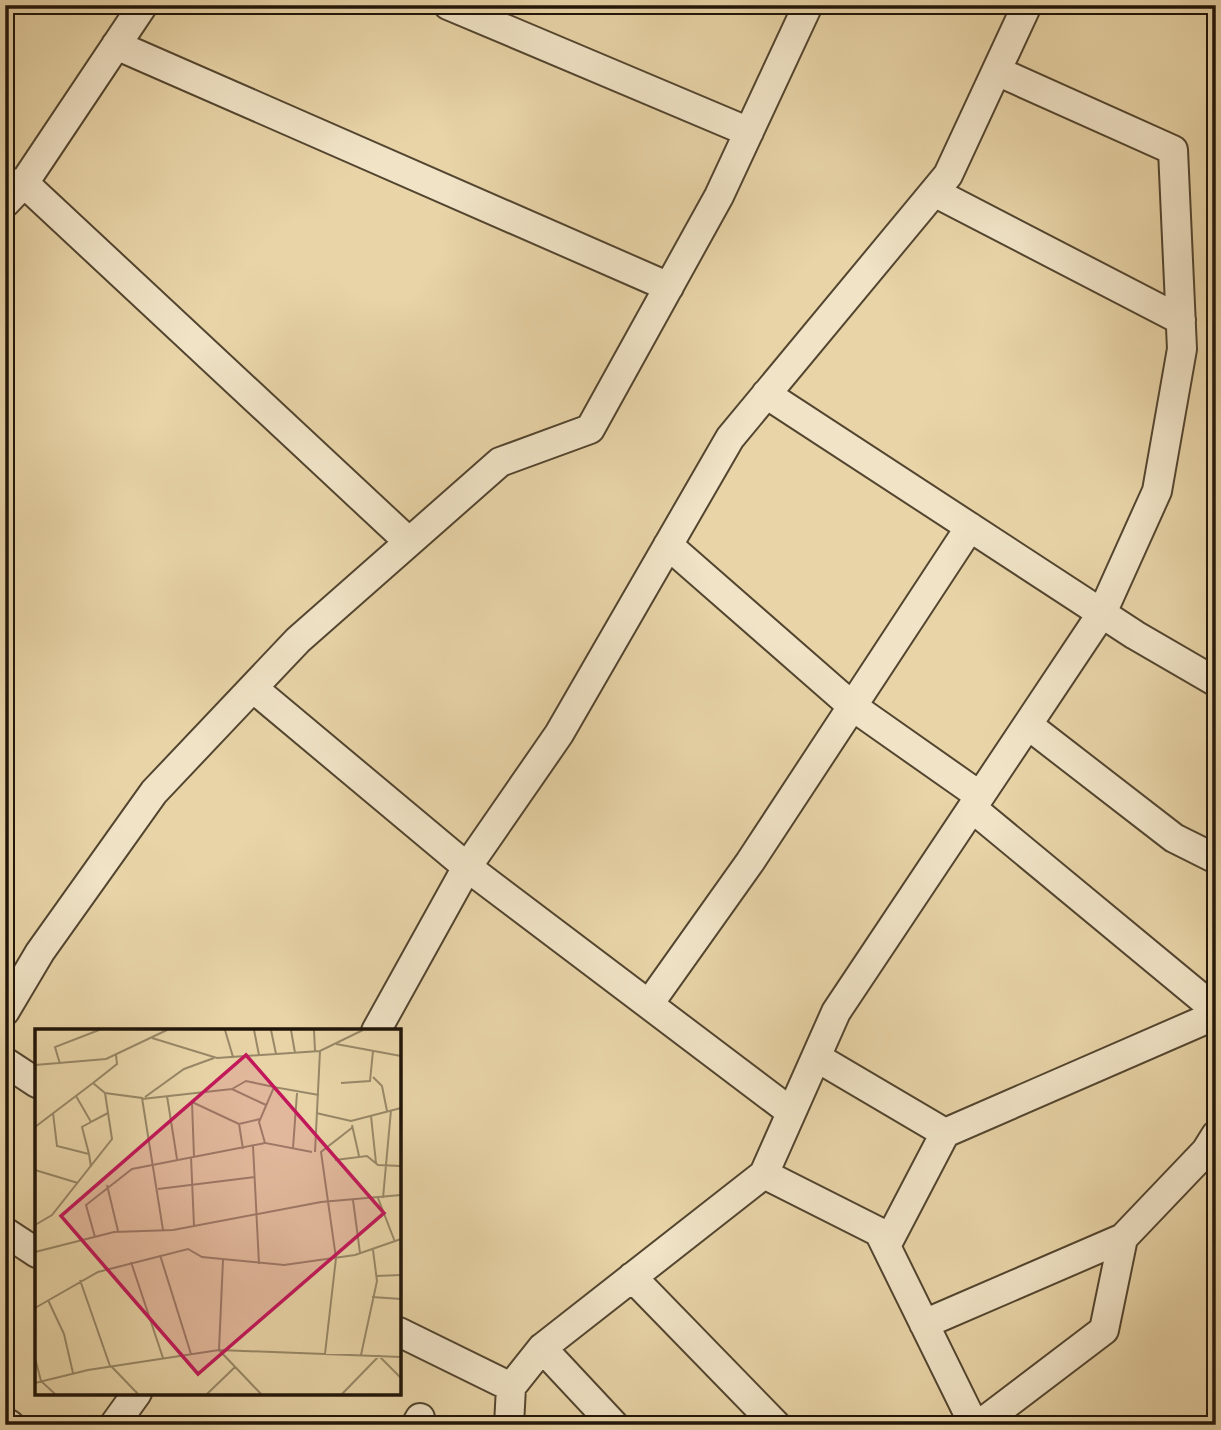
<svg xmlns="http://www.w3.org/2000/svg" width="1221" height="1430" viewBox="0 0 1221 1430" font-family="Vollkorn,serif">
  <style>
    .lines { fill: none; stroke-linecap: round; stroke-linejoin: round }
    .minor-casing { stroke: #534530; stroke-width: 32 }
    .minor { stroke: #f0e3c6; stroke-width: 28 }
    .inset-road { fill: none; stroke: #988868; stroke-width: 2 }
    .view { fill: #c2185b; fill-opacity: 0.15; stroke: #c2185b; stroke-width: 3.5 }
    .inset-edge { fill: none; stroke: #211509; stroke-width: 3.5 }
  </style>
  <rect width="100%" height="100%" fill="#e8d4a7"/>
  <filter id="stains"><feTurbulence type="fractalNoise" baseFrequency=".00286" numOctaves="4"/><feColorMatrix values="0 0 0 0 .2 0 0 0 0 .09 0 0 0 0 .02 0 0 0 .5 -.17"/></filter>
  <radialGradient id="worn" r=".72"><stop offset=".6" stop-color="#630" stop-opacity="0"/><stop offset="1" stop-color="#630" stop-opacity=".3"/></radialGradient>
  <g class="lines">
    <defs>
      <path id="minor" d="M448,5L749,132
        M116,45L669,287
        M5,184L24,183L409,542
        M934,192L1181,320
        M5,203L24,183L143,5
        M766,394L1135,635L1216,682
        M668,545L852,706L980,796
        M253,688L467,867L791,1112
        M1028,725L1174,838L1216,859
        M972,808L1216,1010
        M649,1004L750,862L970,527
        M5,1011L40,952L154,792L298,640L500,462L590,429L719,196L808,5
        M376,1031L467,867L559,734L730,438L948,175L1027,5
        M816,1057L945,1133L1216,1015
        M5,1062L37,1083
        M764,1174L836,1012L1102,613L1157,491L1182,349L1173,150L999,72
        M5,1232L37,1253
        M886,1246L945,1133
        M632,1277L776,1425
        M924,1324L1123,1238L1206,1151L1216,1135
        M399,1332L511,1387L509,1425
        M542,1348L764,1174L879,1232L974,1425
        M511,1387L542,1348L614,1425
        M5,1422L10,1425
        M114,1425L137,1393
        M416,1425L420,1418
        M979,1425L1104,1330L1123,1238"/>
    </defs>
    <use href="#minor" class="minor-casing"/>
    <use href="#minor" class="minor"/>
  </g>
  <g transform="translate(35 1029)">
    <rect width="366" height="366" fill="#e8d4a7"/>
    <path class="inset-road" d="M190,1L198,28M219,1L224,26M236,1L241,25M256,1L260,24M279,1L280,22M117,9L182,29L285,22L328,1M301,15L366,27M81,26L82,35L58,54L70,64L107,69L128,201M25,35L20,18L64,1M0,36L71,30L132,1M338,48L347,57L352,82M306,54L335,52L338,22M197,60L211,52L239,58M41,67L56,93L73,84M132,67L142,130M110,68L149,40L179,29M107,70L197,60L231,76M157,73L204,95L208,120M157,73L159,128M18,84L22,117L54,125L56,138M281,84L316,92L366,79M336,87L341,134M204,95L225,90M317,96L324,127M0,98L58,54M218,117L224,235M258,119L262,64M277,123L230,114L224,93L239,58L284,66M280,123L285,22M54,125L47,98L56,93M156,128L159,197M300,131L332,127L343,136L366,137M0,141L43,154M72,156L83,202M123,160L220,148M343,169L360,213M348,169L356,81M318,171L325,224M0,196L17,186L77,110L70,64M60,208L51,176L97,140L230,114M0,223L79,203L138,201L286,173L366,166M125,226L156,325M188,231L184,321L226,365M96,233L128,329M341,247L366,246M45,251L75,337M337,268L366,270M13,271L29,305L38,344M0,279L63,243L153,220L167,228L249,236L320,226L366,210M290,325L301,229L286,123L318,98M326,326L342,252L338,221M0,329L6,352L20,365M76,337L103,365M0,354L53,341L184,321L366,328M172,365L200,338M307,365L344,327L366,349"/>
    <path class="view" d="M211,26L349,184L163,345L26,187Z"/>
    <rect width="366" height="366" class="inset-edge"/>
  </g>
  <rect width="1221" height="1430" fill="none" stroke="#e8d4a7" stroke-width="28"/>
  <rect x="7" y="7" width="1207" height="1416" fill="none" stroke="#211509" stroke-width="3.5"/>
  <rect x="14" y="14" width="1193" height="1402" fill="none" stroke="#211509" stroke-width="2"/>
  <rect width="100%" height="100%" filter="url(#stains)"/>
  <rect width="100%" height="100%" fill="url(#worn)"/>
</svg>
